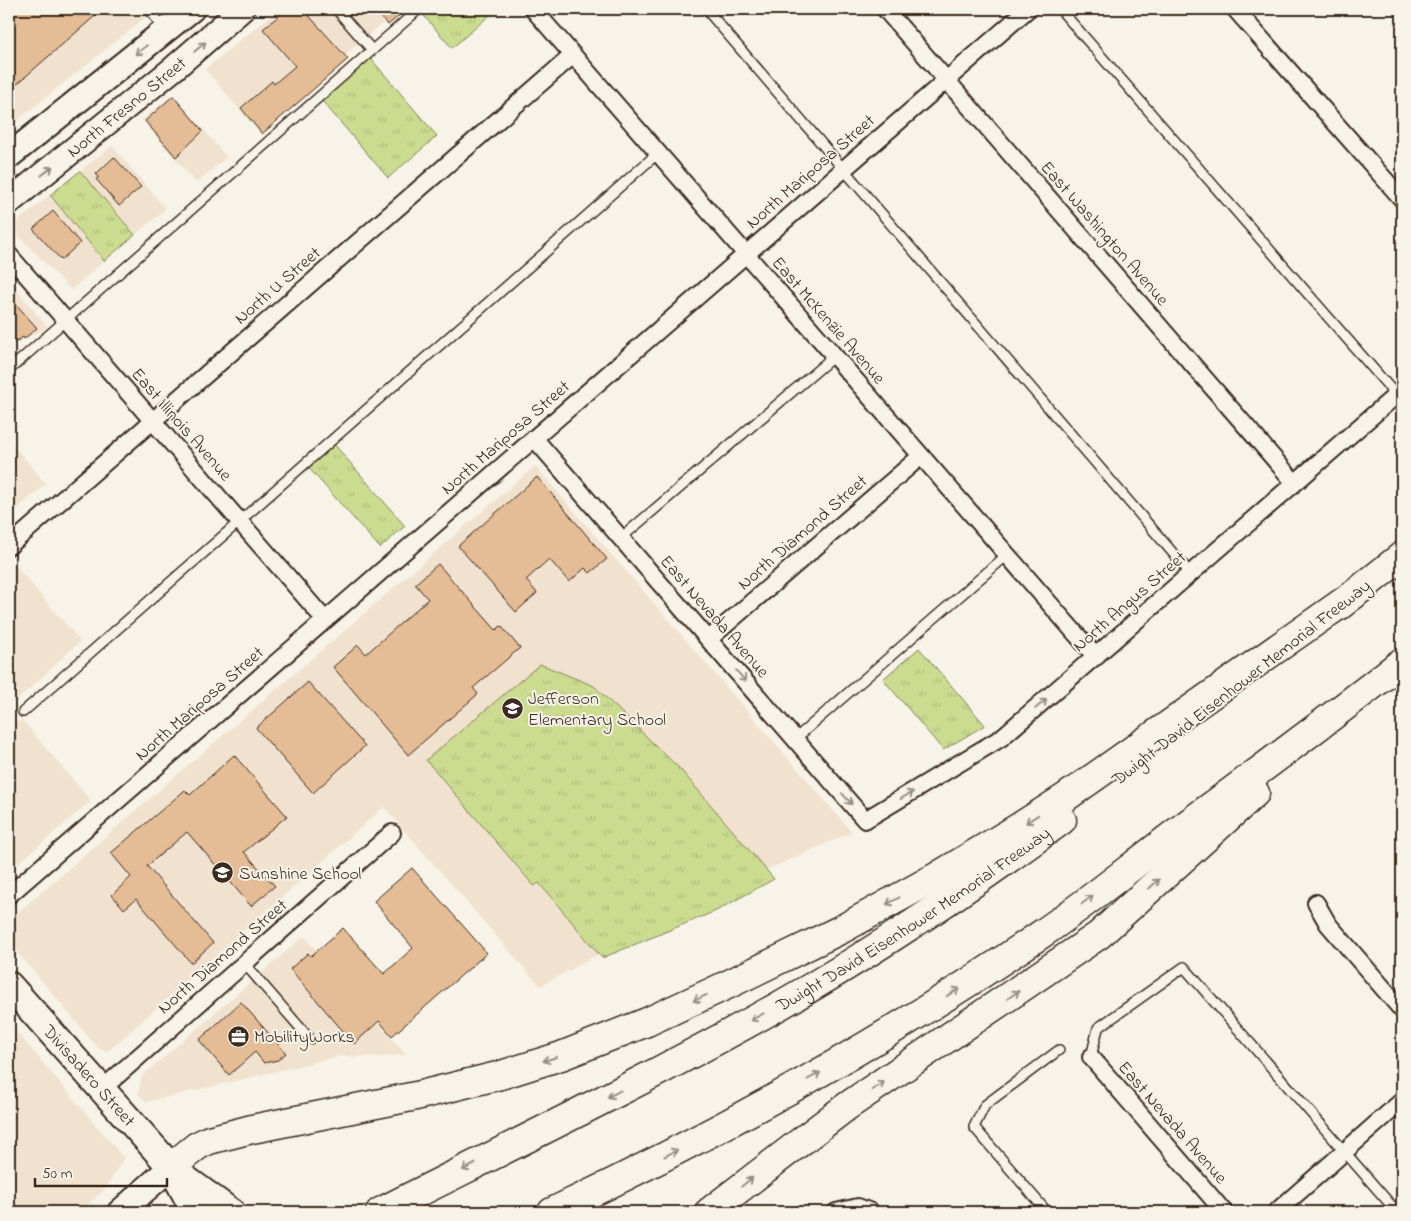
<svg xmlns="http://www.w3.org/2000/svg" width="1411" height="1221" viewBox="0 0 1411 1221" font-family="'Indie Flower',sans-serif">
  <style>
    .built { fill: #f1e2cf }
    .grass { fill: url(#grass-tufts); stroke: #838357 }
    .building { fill: #e4bc95; stroke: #3b2a1e }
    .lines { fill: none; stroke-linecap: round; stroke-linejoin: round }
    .service-casing { stroke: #3b2a1e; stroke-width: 12 }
    .minor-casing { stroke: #3b2a1e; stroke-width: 20 }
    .secondary-casing { stroke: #3b2a1e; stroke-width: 28 }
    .primary-casing { stroke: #3b2a1e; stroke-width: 30 }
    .motorway-casing { stroke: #3b2a1e; stroke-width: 31 }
    .service { stroke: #f7f3e8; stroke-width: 9 }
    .minor { stroke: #f7f3e8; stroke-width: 16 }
    .secondary { stroke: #f7f3e8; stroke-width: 24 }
    .primary { stroke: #f7f3e8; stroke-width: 26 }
    .motorway { stroke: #f7f3e8; stroke-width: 28 }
    .oneway { stroke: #998e83 }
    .labels { text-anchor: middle; stroke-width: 4; stroke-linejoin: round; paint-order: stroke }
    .street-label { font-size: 18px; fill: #3b2a1e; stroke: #f7f3e8 }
    .poi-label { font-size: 18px; fill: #3b2a1e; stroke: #f7f3e8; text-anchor: start }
  </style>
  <defs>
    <pattern id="grass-tufts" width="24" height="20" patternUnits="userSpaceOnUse" patternTransform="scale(1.25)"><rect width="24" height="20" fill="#cbdc90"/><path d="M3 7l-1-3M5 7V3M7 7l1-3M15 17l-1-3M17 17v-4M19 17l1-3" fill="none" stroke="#afbd7c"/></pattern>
  </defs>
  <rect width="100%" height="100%" fill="#f7f3e8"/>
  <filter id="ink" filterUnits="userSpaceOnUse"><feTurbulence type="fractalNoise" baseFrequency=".02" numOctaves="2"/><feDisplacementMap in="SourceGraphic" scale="10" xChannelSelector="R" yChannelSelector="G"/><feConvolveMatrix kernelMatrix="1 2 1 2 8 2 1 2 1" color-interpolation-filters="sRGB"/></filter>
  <g filter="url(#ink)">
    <path class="built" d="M9,9H156L9,127Z
      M279,9H399L257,130L205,69Z
      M173,94L227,157L196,183L142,120Z
      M112,146L166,209L135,235L80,171Z
      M50,195L104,261L71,290L18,235L17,222Z
      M9,281L48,327L9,347Z
      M9,440L46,484L10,515L9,514Z
      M535,466L852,832L701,899L540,986L384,807L108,1051L99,1049L9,942V920Z
      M15,565L80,641L9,708V570Z
      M22,720L91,801L9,871V725Z
      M304,936L405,1054L384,1057L341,1056L146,1102L138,1094L142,1076Z
      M9,1023L124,1158L105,1189L79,1212H9Z"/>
    <path class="grass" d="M418,9H497L452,48Z
      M366,53L437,136L388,178L317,95Z
      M80,171L135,235L104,261L50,195Z
      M333,443L405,526L380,548L307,466Z
      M919,648L985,725L943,750L883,679Z
      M540,664L594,686L680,769L774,879L716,911L602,958L539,883L534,886L426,760Z"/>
    <path class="building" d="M9,9H103L9,91Z
      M287,9H303L348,59L262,134L241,108L272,81L274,84L295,66L263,29Z
      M373,9H407L388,25Z
      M173,96L203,131L176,157L145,121Z
      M114,157L141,187L119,206L96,179L99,177L96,174Z
      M53,211L80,243L61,260L33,229Z
      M9,296L37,328L24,339L23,337L16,342L9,334Z
      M537,477L607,559L590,573L585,568L569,582L549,559L526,580L537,593L516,612L458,546Z
      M438,564L496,630L501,626L520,648L473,688L478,694L408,755L333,667L358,645L366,654L428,599L415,584Z
      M308,682L365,746L313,793L256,728Z
      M234,755L287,816L244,852L275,886L251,906L187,832L147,866L213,943L191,963L136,899L124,909L112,895L131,877L111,853L185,790L190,795Z
      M412,868L487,953L392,1036L379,1021L354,1044L290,969L308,953L311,956L343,928L384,974L413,948L374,901Z
      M241,1002L286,1053L278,1060L264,1063L255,1052L229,1075L199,1040Z"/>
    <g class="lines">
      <defs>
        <path id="service" d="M149,9L165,30
          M336,9L372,50
          M706,9L1191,574
          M1060,9L1396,395
          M9,370L419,9
          M621,538L834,356
          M23,712L658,153
          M795,739L1007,555
          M1400,802L1402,804
          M244,963L310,1039
          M1091,1057L1098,1028L1184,967L1397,1212
          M1047,1212L974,1127L985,1105L1059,1050"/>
        <path id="minor" d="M533,9L1096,657
          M885,9L1295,483
          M1235,9L1402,199
          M9,255L325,620
          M534,438L865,820L1001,738L1402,390
          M9,546L573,55
          M709,639L921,456
          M9,895L1028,9
          M1316,903L1328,924L1402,1010
          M1091,1057L1224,1212
          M102,1089L392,833
          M836,1212L858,1207L871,1212
          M1276,1212L1402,1101"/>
        <g id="secondary">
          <path d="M9,156L192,9"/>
          <path id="s1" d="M9,202L173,69L242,9"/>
          <path d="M120,1212L171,1167L233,1212"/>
        </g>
        <g id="primary">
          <path id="s2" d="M9,985L171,1167L195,1212"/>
        </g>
        <g id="motorway">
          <path d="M1339,606L1402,556"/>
          <path d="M171,1167L197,1146L209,1140L252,1129L416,1096L501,1075L561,1056L647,1022L727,985L842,929L936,877L1016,829L1066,797L1353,595"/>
          <path id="s3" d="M380,1212C513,1145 647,1080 777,1007C876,951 971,887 1062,820"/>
          <path d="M552,1212C721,1132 885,1041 1040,935C1089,902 1135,863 1182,828C1256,773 1330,719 1402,662"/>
          <path d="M709,1212L846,1107L1099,935L1255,793"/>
        </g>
      </defs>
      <use href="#service" class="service-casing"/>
      <use href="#minor" class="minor-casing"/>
      <use href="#secondary" class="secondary-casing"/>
      <use href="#primary" class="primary-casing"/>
      <use href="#motorway" class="motorway-casing"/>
      <use href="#service" class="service"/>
      <use href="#minor" class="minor"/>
      <use href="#secondary" class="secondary"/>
      <use href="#primary" class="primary"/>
      <use href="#motorway" class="motorway"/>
    </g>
    <defs><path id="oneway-shaft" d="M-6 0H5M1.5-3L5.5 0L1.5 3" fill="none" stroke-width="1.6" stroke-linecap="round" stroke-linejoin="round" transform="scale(1.25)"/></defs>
    <g class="oneway">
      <use href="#oneway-shaft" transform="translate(200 47) rotate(-40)"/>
      <use href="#oneway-shaft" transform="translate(141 50) rotate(141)"/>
      <use href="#oneway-shaft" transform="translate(47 171) rotate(-39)"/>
      <use href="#oneway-shaft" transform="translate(741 676) rotate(49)"/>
      <use href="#oneway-shaft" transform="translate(1041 704) rotate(-40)"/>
      <use href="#oneway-shaft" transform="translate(907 795) rotate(-31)"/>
      <use href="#oneway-shaft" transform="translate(847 799) rotate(49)"/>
      <use href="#oneway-shaft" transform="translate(1032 819) rotate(147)"/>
      <use href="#oneway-shaft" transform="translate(1154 884) rotate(-42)"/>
      <use href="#oneway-shaft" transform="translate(1087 900) rotate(-37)"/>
      <use href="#oneway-shaft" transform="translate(893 901) rotate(152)"/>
      <use href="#oneway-shaft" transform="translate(953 992) rotate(-33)"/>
      <use href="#oneway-shaft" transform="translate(1013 995) rotate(-35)"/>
      <use href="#oneway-shaft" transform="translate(700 998) rotate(155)"/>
      <use href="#oneway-shaft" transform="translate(757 1017) rotate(152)"/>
      <use href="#oneway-shaft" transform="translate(550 1059) rotate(162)"/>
      <use href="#oneway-shaft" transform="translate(814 1076) rotate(-29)"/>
      <use href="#oneway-shaft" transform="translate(878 1086) rotate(-33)"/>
      <use href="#oneway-shaft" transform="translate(614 1094) rotate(152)"/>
      <use href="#oneway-shaft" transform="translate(671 1153) rotate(-28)"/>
      <use href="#oneway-shaft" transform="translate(469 1167) rotate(153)"/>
      <use href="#oneway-shaft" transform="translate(747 1182) rotate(-39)"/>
    </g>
  </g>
  <defs>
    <symbol id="school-disc" viewBox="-11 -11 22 22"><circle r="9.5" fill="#3b2a1e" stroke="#f7f3e8"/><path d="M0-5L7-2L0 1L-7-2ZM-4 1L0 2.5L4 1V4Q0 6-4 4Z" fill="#fff"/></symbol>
    <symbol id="office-disc" viewBox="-11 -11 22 22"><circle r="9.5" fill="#3b2a1e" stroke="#f7f3e8"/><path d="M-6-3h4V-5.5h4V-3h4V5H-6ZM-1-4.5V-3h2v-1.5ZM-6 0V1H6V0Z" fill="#fff"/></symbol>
  </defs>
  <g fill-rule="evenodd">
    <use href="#school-disc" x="500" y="696" width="25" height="25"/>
    <use href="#school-disc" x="210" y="860" width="25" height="25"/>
    <use href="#office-disc" x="226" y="1024" width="25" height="25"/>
  </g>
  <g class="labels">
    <g class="street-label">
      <text dy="6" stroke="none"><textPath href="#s1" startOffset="151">North Fresno Street</textPath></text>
      <text transform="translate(810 171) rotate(-41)" y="6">North Mariposa Street</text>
      <text transform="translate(1105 233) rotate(49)" y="6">East Washington Avenue</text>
      <text transform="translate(277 285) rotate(-41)" y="6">North U Street</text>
      <text transform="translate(829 320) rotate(49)" y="6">East McKenzie Avenue</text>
      <text transform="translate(182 424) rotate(49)" y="6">East Illinois Avenue</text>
      <text transform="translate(505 437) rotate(-41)" y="6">North Mariposa Street</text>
      <text transform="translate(802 532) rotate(-41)" y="6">North Diamond Street</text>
      <text transform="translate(1129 601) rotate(-41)" y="6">North Angus Street</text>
      <text transform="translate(715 616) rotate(49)" y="6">East Nevada Avenue</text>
      <text transform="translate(1241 682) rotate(-38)" y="6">Dwight David Eisenhower Memorial Freeway</text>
      <text transform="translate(199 703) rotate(-41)" y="6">North Mariposa Street</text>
      <text dy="6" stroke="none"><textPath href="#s3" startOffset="609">Dwight David Eisenhower Memorial Freeway</textPath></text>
      <text transform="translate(222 956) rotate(-41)" y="6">North Diamond Street</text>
      <text dy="6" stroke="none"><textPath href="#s2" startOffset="121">Divisadero Street</textPath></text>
      <text transform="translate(1173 1122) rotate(49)" y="6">East Nevada Avenue</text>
    </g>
    <g class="poi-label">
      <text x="528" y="704">Jefferson<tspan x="528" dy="21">Elementary School</tspan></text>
      <text x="239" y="879">Sunshine School</text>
      <text x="254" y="1042">MobilityWorks</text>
    </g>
  </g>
  <rect width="1411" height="1221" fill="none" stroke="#f7f3e8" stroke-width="30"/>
  <rect x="15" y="15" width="1381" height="1191" fill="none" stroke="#3b2a1e" stroke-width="2" filter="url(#ink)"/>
  <path d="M35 1178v8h132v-8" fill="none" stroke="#3b2a1e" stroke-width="2.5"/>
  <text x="42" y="1178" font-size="15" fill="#3b2a1e" stroke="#f7f3e8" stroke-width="4" paint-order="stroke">50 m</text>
</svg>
